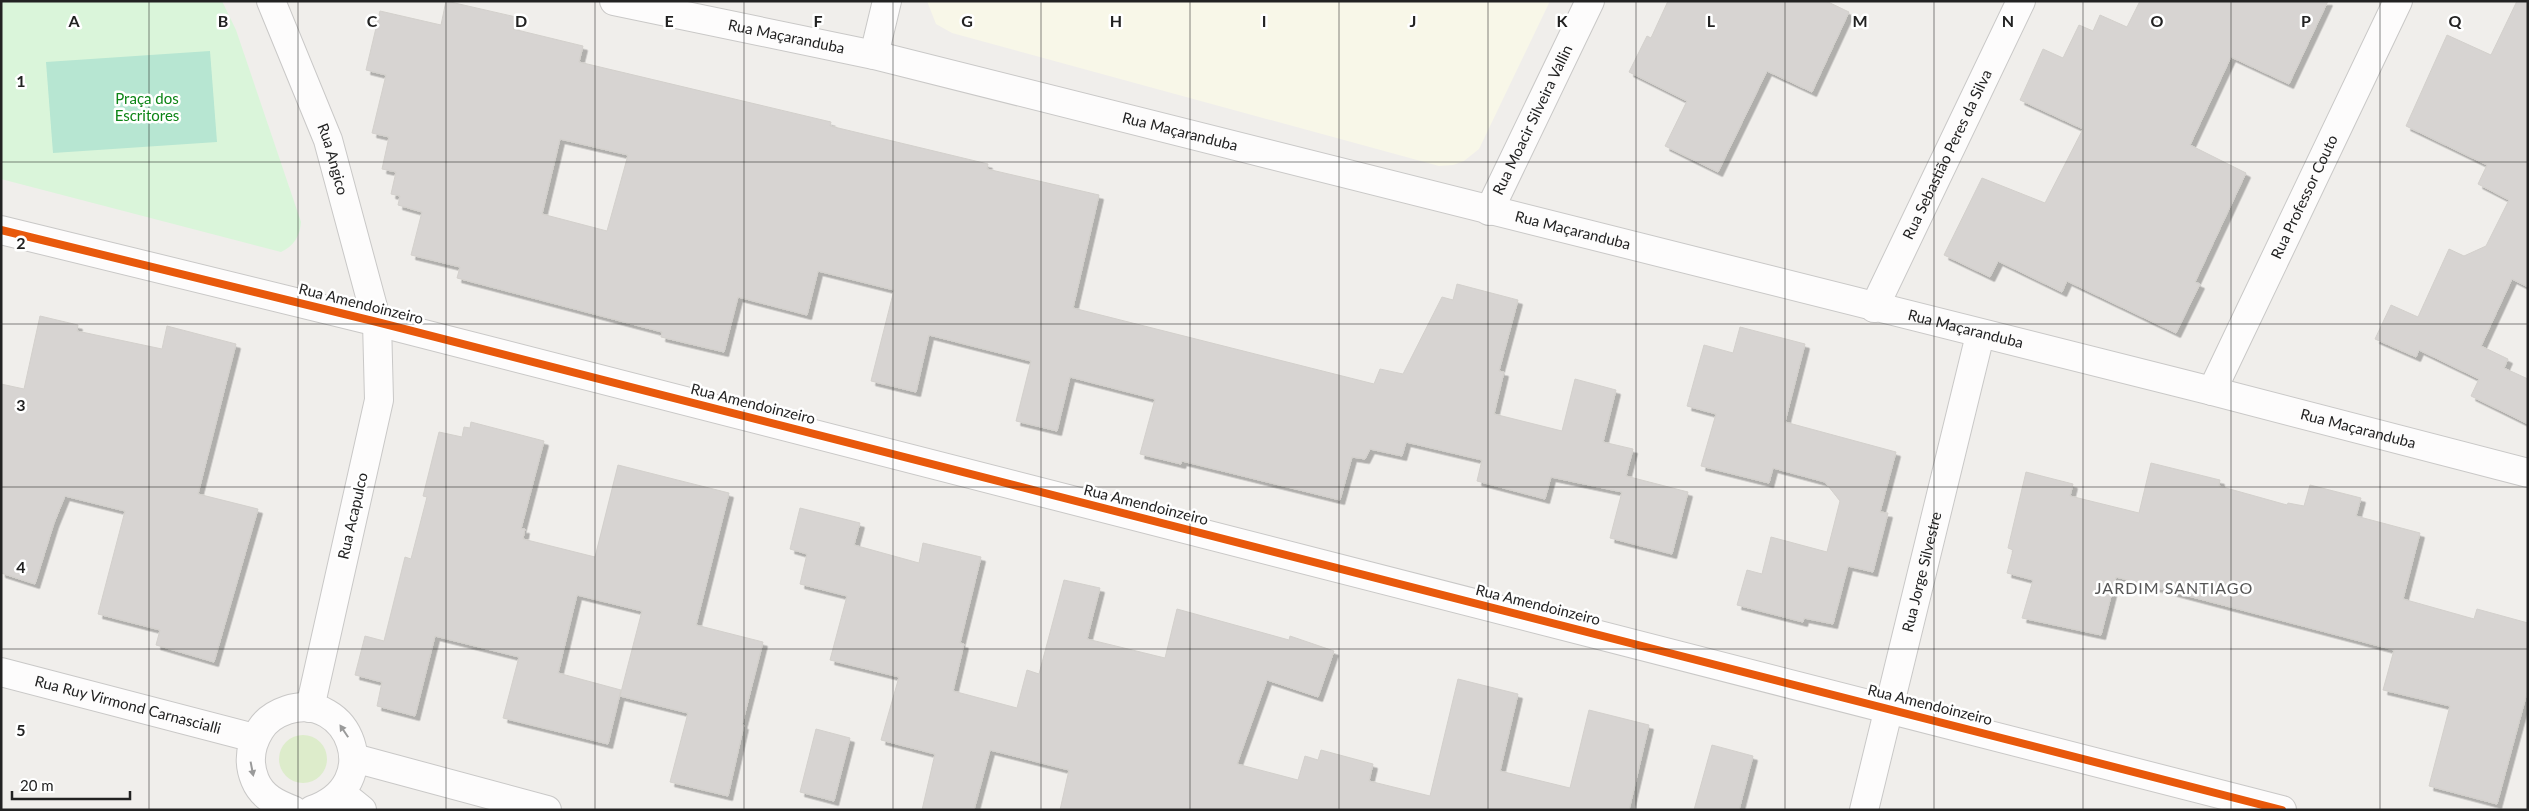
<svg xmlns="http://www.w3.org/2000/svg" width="2529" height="811" viewBox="0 0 2529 811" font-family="Lato,sans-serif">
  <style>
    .education { fill: #f8f7e8 }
    .grass { fill: #ddeccb }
    .park { fill: #daf5da }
    .pitch { fill: #b7e6d2 }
    .building { fill: #d7d4d2; stroke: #d3d0cc; fill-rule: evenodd; filter: url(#shadow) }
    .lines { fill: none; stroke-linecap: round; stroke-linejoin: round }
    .minor-casing { stroke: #c9c8c7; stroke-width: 30 }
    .tertiary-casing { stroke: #c9c8c7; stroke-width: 30 }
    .minor { stroke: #fdfcfc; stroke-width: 28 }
    .tertiary { stroke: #fdfcfc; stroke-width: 28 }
    .cycleway-casing { stroke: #fff; stroke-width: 11 }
    .cycleway { stroke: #e8590c; stroke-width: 8 }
    .oneway { fill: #9a9a9a }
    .grid { fill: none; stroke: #222; stroke-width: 1; stroke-opacity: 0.55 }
    .labels { text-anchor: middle; stroke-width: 5; stroke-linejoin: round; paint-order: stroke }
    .street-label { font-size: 15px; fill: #222; stroke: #fff }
    .park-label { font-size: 15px; fill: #0c8416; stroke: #fff }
    .neighbourhood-label { font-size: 16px; letter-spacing: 1px; fill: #555; stroke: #fff }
    .grid-label { font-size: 16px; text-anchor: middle; font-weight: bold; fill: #222; stroke: #fff; stroke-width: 5; stroke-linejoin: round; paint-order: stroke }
  </style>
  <defs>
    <filter id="shadow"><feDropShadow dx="4.5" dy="4.5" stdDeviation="0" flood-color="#0004"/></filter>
  </defs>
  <rect width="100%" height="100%" fill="#f0eeeb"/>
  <path class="education" d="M927,1H1550L1479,149L1464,161L1453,165L1439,166L952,33L936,24Z"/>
  <path class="grass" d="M279 759a24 24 0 1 1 48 0a24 24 0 1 1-48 0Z"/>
  <path class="park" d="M1,1H222L236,30L301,222C300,236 294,246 281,252L1,179Z"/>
  <path class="pitch" d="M210,51L217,142L53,153L46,62Z"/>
  <path class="building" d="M446,1L516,17L513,29L583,46L579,62L831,122L830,126L988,164L987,169L1099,195L1073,308L1374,384L1380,369L1403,374L1442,297L1453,300L1457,284L1518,300L1499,371L1504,372L1494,414L1562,431L1575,379L1616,390L1603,442L1633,449L1626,476L1688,492L1672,554L1610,538L1622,492L1551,477L1545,499L1477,481L1482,460L1406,442L1402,456L1370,449L1365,459L1352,457L1340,500L1182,461L1181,464L1140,454L1155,399L1070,377L1057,431L1016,421L1031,361L929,335L916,392L871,381L894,290L818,271L807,315L738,297L724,352L661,337L662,332L457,278L460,267L411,255L422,212L398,205L400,196L391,194L396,172L382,169L389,137L372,133L386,75L366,70L380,11L441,25ZM560,139L628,155L607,231L542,214Z
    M1668,1H1826L1849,12L1812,92L1767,71L1718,172L1665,146L1687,101L1629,72L1647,36L1651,38Z
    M2140,1H2328L2289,84L2231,57L2190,145L2246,173L2195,282L2200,284L2176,333L2067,281L2062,292L1998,261L1990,277L1944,255L1982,178L2045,203L2083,129L2020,100L2043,49L2063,58L2079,25L2093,31L2100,15L2127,27Z
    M2517,1H2528V287L2512,279L2481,346L2508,359L2504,368L2528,379V424L2471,396L2479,379L2419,350L2416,357L2375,339L2391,305L2418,317L2449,249L2464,256L2486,246L2509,200L2478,184L2487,165L2406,126L2447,35L2491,55Z
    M40,316L78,325L77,331L162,349L167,326L236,344L198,494L258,509L214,662L156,645L160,630L98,614L125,511L65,496L54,523L35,584L1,573V384L24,389Z
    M1740,327L1805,344L1785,422L1896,452L1880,512L1888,513L1873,572L1848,566L1833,624L1804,618L1803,622L1737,605L1747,570L1762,574L1771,537L1827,552L1840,501L1825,482L1773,468L1769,483L1701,466L1716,414L1687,406L1704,345L1733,353Z
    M471,422L544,441L521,529H525L523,539L595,557L618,465L729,493L696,625L763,642L742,725H744L728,796L670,782L688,713L620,696L642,611L577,595L558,673L621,690L608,744L503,718L519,657L435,636L415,716L377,706L382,682L355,675L365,636L384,641L405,557L411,559L427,497L423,496L439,432L462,437L464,427L470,428Z
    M2151,463L2220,480L2219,486L2287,505L2288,503L2304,506L2310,485L2361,498L2356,516L2420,533L2403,599L2474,619L2477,609L2528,623V689L2497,804L2429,786L2450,706L2383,690L2394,650L2116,577L2101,635L2022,618L2033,580L2007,573L2013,550L2008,548L2026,472L2073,484L2070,496L2139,513Z
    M800,508L860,523L854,545L919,563L923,543L981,557L960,643L964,644L953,691L1017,708L1027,670L1039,674L1064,580L1100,588L1087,639L1165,658L1177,609L1289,640L1290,636L1334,651L1318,697L1267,680L1237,764L1298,780L1305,756L1318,760L1321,750L1373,764L1369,781L1430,796L1458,679L1518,694L1500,771L1570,788L1589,710L1649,725L1629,810H1060L1069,770L990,750L974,810H922L935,754L881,740L899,677L830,660L847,596L800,584L807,554L790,549Z
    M816,729L850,738L834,801L800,792Z
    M1712,745L1753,756L1739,810H1694Z"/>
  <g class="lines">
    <defs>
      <g id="minor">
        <path id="s1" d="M271,1L328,140L377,322L379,400L310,708"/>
        <path id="s2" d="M614,1L874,55L2212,391L2528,473"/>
        <path d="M874,55L887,1"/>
        <path id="s3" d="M1489,211L1590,1"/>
        <path d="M1,230L377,322L2282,810"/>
        <path id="s4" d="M1874,308L2021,1"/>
        <path id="s5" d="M2212,391L2398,1"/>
        <path d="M341,793L362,810"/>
        <path id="s6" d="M1864,810L1980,335"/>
      </g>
      <g id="tertiary">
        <path id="s7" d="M1,672L254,738"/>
        <path d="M354,758L547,810"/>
        <path d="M293,810C277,804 262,797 255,780C248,763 250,746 260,730C266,720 275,714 287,710C348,690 387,784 312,810"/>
      </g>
    </defs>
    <use href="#minor" class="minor-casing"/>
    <use href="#tertiary" class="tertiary-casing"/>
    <use href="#minor" class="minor"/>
    <use href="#tertiary" class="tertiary"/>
    <defs>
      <path id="cycleway" d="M1,230L377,322L2282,810"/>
    </defs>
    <use href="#cycleway" class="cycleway-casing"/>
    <use href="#cycleway" class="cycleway"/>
  </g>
  <defs><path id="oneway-solid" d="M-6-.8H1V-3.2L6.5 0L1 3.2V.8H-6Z" transform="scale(1.25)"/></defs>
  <g class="oneway">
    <use href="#oneway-solid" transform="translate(344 731) rotate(-124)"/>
    <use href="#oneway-solid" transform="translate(252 769) rotate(79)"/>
  </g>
  <path class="grid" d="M149,1V810M298,1V810M446,1V810M595,1V810M744,1V810M893,1V810M1041,1V810M1190,1V810M1339,1V810M1488,1V810M1636,1V810M1785,1V810M1934,1V810M2083,1V810M2231,1V810M2380,1V810M1,162H2528M1,324H2528M1,487H2528M1,649H2528"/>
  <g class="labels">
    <g class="street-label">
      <text dy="5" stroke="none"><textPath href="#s2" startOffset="176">Rua Maçaranduba</textPath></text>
      <text dy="5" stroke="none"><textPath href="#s3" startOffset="101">Rua Moacir Silveira Vallin</textPath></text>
      <text dy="5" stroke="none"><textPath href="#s2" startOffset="581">Rua Maçaranduba</textPath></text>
      <text dy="5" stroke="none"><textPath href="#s4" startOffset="170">Rua Sebastião Peres da Silva</textPath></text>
      <text dy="5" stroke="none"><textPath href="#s1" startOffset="170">Rua Angico</textPath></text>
      <text dy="5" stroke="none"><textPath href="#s5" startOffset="215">Rua Professor Couto</textPath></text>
      <text dy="5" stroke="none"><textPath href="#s2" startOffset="986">Rua Maçaranduba</textPath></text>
      <text transform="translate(361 304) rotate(14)" y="5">Rua Amendoinzeiro</text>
      <text dy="5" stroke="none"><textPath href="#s2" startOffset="1391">Rua Maçaranduba</textPath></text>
      <text transform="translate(753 404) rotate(14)" y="5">Rua Amendoinzeiro</text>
      <text dy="5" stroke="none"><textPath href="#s2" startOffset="1796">Rua Maçaranduba</textPath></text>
      <text transform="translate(1146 505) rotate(14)" y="5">Rua Amendoinzeiro</text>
      <text transform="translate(353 516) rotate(-77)" y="5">Rua Acapulco</text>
      <text dy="5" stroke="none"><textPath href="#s6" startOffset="245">Rua Jorge Silvestre</textPath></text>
      <text transform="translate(1538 605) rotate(14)" y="5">Rua Amendoinzeiro</text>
      <text dy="5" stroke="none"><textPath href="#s7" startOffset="131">Rua Ruy Virmond Carnascialli</textPath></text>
      <text transform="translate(1930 705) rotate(14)" y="5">Rua Amendoinzeiro</text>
    </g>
    <g class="park-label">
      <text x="147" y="104">Praça dos<tspan x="147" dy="17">Escritores</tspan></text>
    </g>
    <g class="neighbourhood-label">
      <text x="2174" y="594">JARDIM SANTIAGO</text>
    </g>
  </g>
  <g class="grid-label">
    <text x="74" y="27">A</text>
    <text x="223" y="27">B</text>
    <text x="372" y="27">C</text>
    <text x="521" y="27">D</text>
    <text x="669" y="27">E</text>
    <text x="818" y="27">F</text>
    <text x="967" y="27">G</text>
    <text x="1116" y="27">H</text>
    <text x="1264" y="27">I</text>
    <text x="1413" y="27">J</text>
    <text x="1562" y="27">K</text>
    <text x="1711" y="27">L</text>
    <text x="1860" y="27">M</text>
    <text x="2008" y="27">N</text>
    <text x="2157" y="27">O</text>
    <text x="2306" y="27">P</text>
    <text x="2455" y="27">Q</text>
    <text x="21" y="87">1</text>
    <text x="21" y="249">2</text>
    <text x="21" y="411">3</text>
    <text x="21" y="573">4</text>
    <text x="21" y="736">5</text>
  </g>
  <rect width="2529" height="811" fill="none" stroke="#222222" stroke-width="5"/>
  <path d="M12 791v8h118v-8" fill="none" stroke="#222222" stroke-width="2.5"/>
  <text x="20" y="791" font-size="15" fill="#222222" stroke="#ffffff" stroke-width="4" paint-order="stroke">20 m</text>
</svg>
